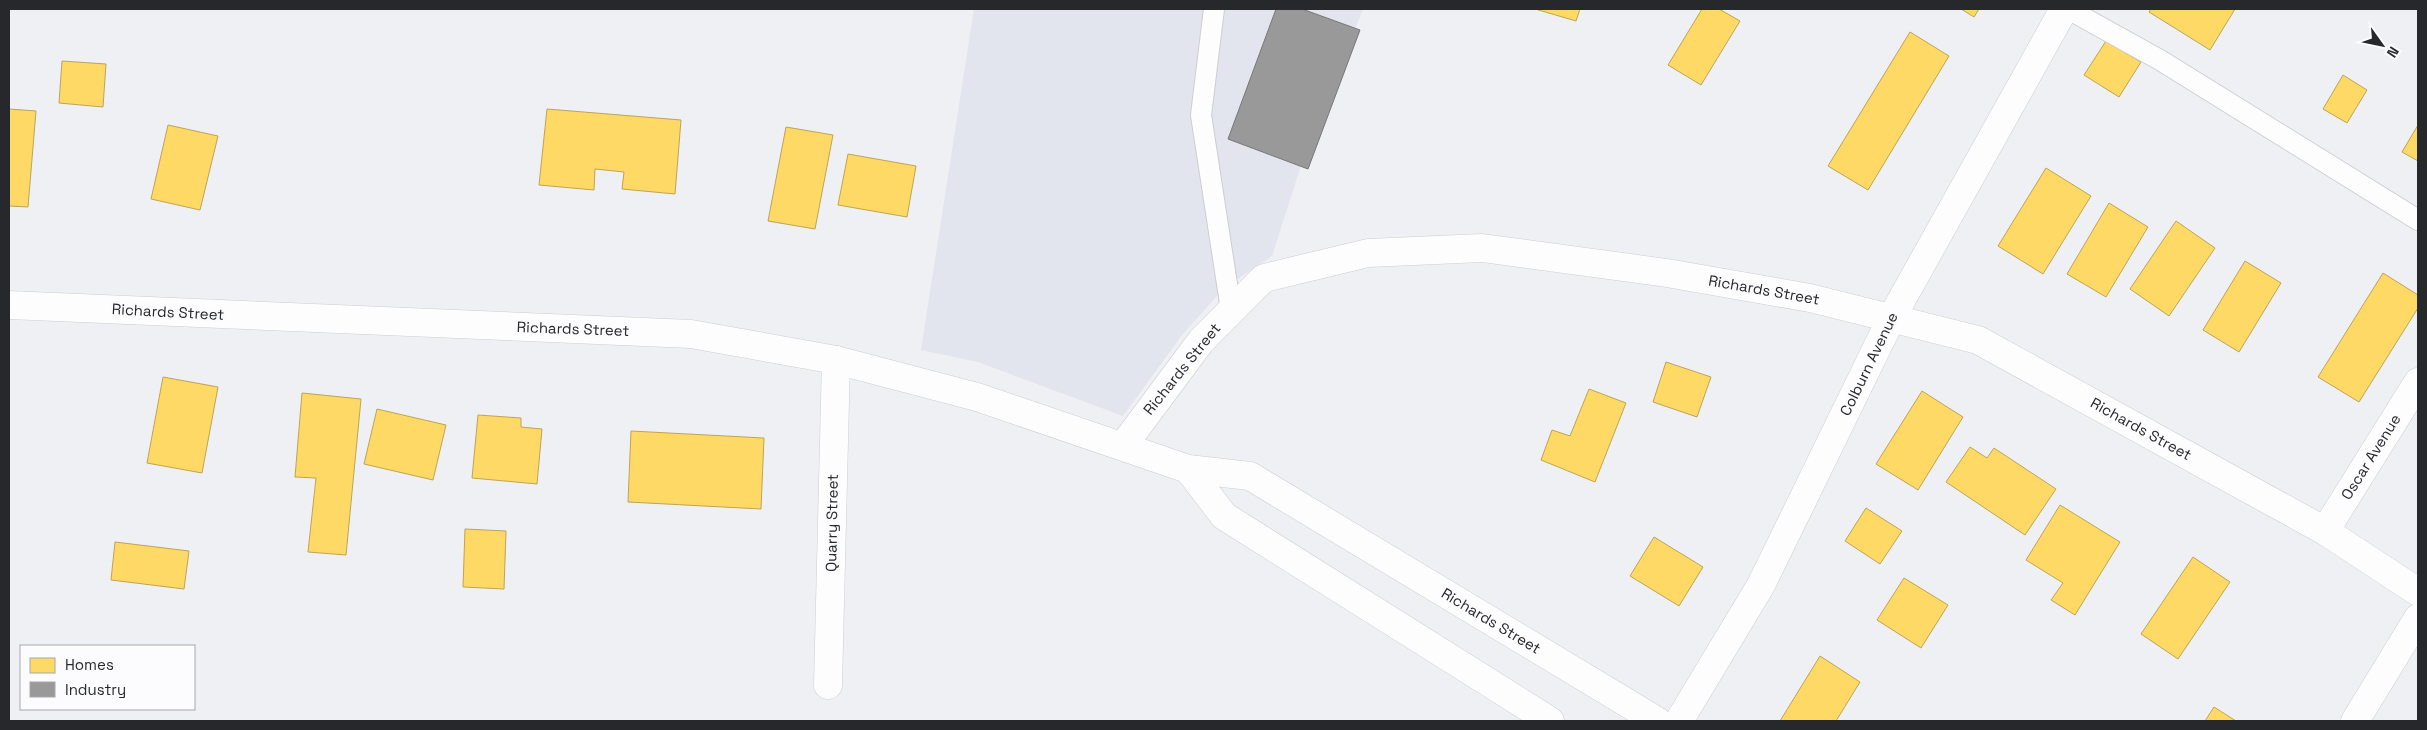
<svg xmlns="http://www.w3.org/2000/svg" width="2427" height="730" viewBox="0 0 2427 730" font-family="'Space Grotesk',sans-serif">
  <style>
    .built { fill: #e2e4ee }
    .homes { fill: #ffd966; stroke: #bea454 }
    .industry { fill: #999; stroke: #777778 }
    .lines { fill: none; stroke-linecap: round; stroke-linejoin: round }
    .lane-casing { stroke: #cdced2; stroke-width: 22 }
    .street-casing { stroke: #cdced2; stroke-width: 29 }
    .secondary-casing { stroke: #cdced2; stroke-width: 29 }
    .lane { stroke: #fdfdfd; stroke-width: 20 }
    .street { stroke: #fdfdfd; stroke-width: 28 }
    .secondary { stroke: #fdfdfd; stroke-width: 28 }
    .labels { text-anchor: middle; stroke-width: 5; stroke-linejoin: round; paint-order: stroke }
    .street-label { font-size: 15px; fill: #27282b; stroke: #fcfcfe }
  </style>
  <rect width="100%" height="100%" fill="#eff0f4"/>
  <path class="built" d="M974,9H1363L1305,153L1272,256L1224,288L1182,335L1123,416L978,362L921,350Z"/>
  <path class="homes" d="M1535,9H1580L1576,21Z
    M1702,9H1719L1740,21L1701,85L1668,65Z
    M1961,9H1979L1974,17Z
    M2151,9H2235L2210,50L2149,12Z
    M1910,32L1949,56L1868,190L1828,166Z
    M2106,41L2141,62L2119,97L2084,75Z
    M62,61L106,64L103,107L59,103Z
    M2343,75L2367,90L2347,123L2323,109Z
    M9,109L36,111L28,207L9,206Z
    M547,109L681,120L675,194L622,189L624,172L595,169L594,190L539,185Z
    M168,125L218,136L200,210L151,199Z
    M2418,125V161L2402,152Z
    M786,127L833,135L815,229L768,221Z
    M848,154L916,166L907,217L838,205Z
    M2046,168L2091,196L2043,274L1998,246Z
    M2109,203L2148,227L2106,297L2067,274Z
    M2176,221L2215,248L2169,316L2130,289Z
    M2245,261L2281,283L2239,352L2203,330Z
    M2383,273L2418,295V308L2359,402L2318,377Z
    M1666,362L1711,377L1697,417L1653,402Z
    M163,377L218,387L202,473L147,463Z
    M1589,389L1626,403L1595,482L1541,460L1552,430L1570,436Z
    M1922,391L1963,417L1918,490L1876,464Z
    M302,393L361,399L346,555L308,552L316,478L295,477Z
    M377,409L446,425L433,480L364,464Z
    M478,415L521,418V427L542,429L537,484L472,478Z
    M631,431L764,438L761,509L628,502Z
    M1970,447L1987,458L1994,448L2056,489L2025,535L1946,482Z
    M2060,505L2120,542L2075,615L2051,600L2063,583L2026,560Z
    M1866,508L1902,531L1880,564L1845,541Z
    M465,529L506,531L504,589L463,587Z
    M1654,537L1703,567L1679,606L1630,576Z
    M115,542L189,551L184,589L111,580Z
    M2193,557L2230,582L2178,659L2141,634Z
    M1904,578L1948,605L1921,648L1877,620Z
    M1820,656L1860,682L1836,721H1780Z
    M2214,707L2236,721H2205Z"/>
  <path class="industry" d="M1276,9H1302L1360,30L1308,169L1228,139Z"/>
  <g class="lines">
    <defs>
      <path id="lane" d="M1214,9L1201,115L1231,310
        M2068,9L2160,60L2418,220"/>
      <path id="street" d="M1123,446L1201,341L1264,278L1368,253L1482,248L1667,273L1810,298L1978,340L2325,531L2418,592
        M2325,531L2418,382
        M828,685L836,360
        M1679,721L1761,585L1892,317L2064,9
        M2355,721L2418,618"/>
      <path id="secondary" d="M9,305L691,334L836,360L977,397L1188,469L1250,476L1657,721
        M1188,469L1224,516L1550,721"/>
    </defs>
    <use href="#lane" class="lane-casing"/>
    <use href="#street" class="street-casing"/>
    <use href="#secondary" class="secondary-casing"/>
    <use href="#lane" class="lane"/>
    <use href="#street" class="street"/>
    <use href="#secondary" class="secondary"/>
  </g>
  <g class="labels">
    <g class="street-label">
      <text transform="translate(1764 290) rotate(10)" y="5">Richards Street</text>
      <text transform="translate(168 312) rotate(3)" y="5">Richards Street</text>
      <text transform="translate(573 329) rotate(2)" y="5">Richards Street</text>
      <text transform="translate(1869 364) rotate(-64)" y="5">Colburn Avenue</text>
      <text transform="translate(1182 369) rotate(-51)" y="5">Richards Street</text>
      <text transform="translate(2141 429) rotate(29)" y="5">Richards Street</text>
      <text transform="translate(2371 457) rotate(-58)" y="5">Oscar Avenue</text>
      <text transform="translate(832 523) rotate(-89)" y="5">Quarry Street</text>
      <text transform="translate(1491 621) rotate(31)" y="5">Richards Street</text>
    </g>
  </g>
  <rect width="2427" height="730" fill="none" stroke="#27282b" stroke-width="20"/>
  <rect x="20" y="645" width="175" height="65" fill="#fcfcfe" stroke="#a7a7aa"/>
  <rect x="30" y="658" width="25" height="15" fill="#ffd966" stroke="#a7a7aa"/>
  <text x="65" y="670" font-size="15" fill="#27282b">Homes</text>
  <rect x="30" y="682" width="25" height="15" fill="#999999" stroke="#a7a7aa"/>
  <text x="65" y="695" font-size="15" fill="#27282b">Industry</text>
  <g transform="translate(2382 45) rotate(123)" stroke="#fcfcfe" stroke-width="4" paint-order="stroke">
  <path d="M0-4L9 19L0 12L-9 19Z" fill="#27282b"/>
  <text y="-8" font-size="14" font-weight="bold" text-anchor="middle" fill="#27282b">N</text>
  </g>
</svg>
